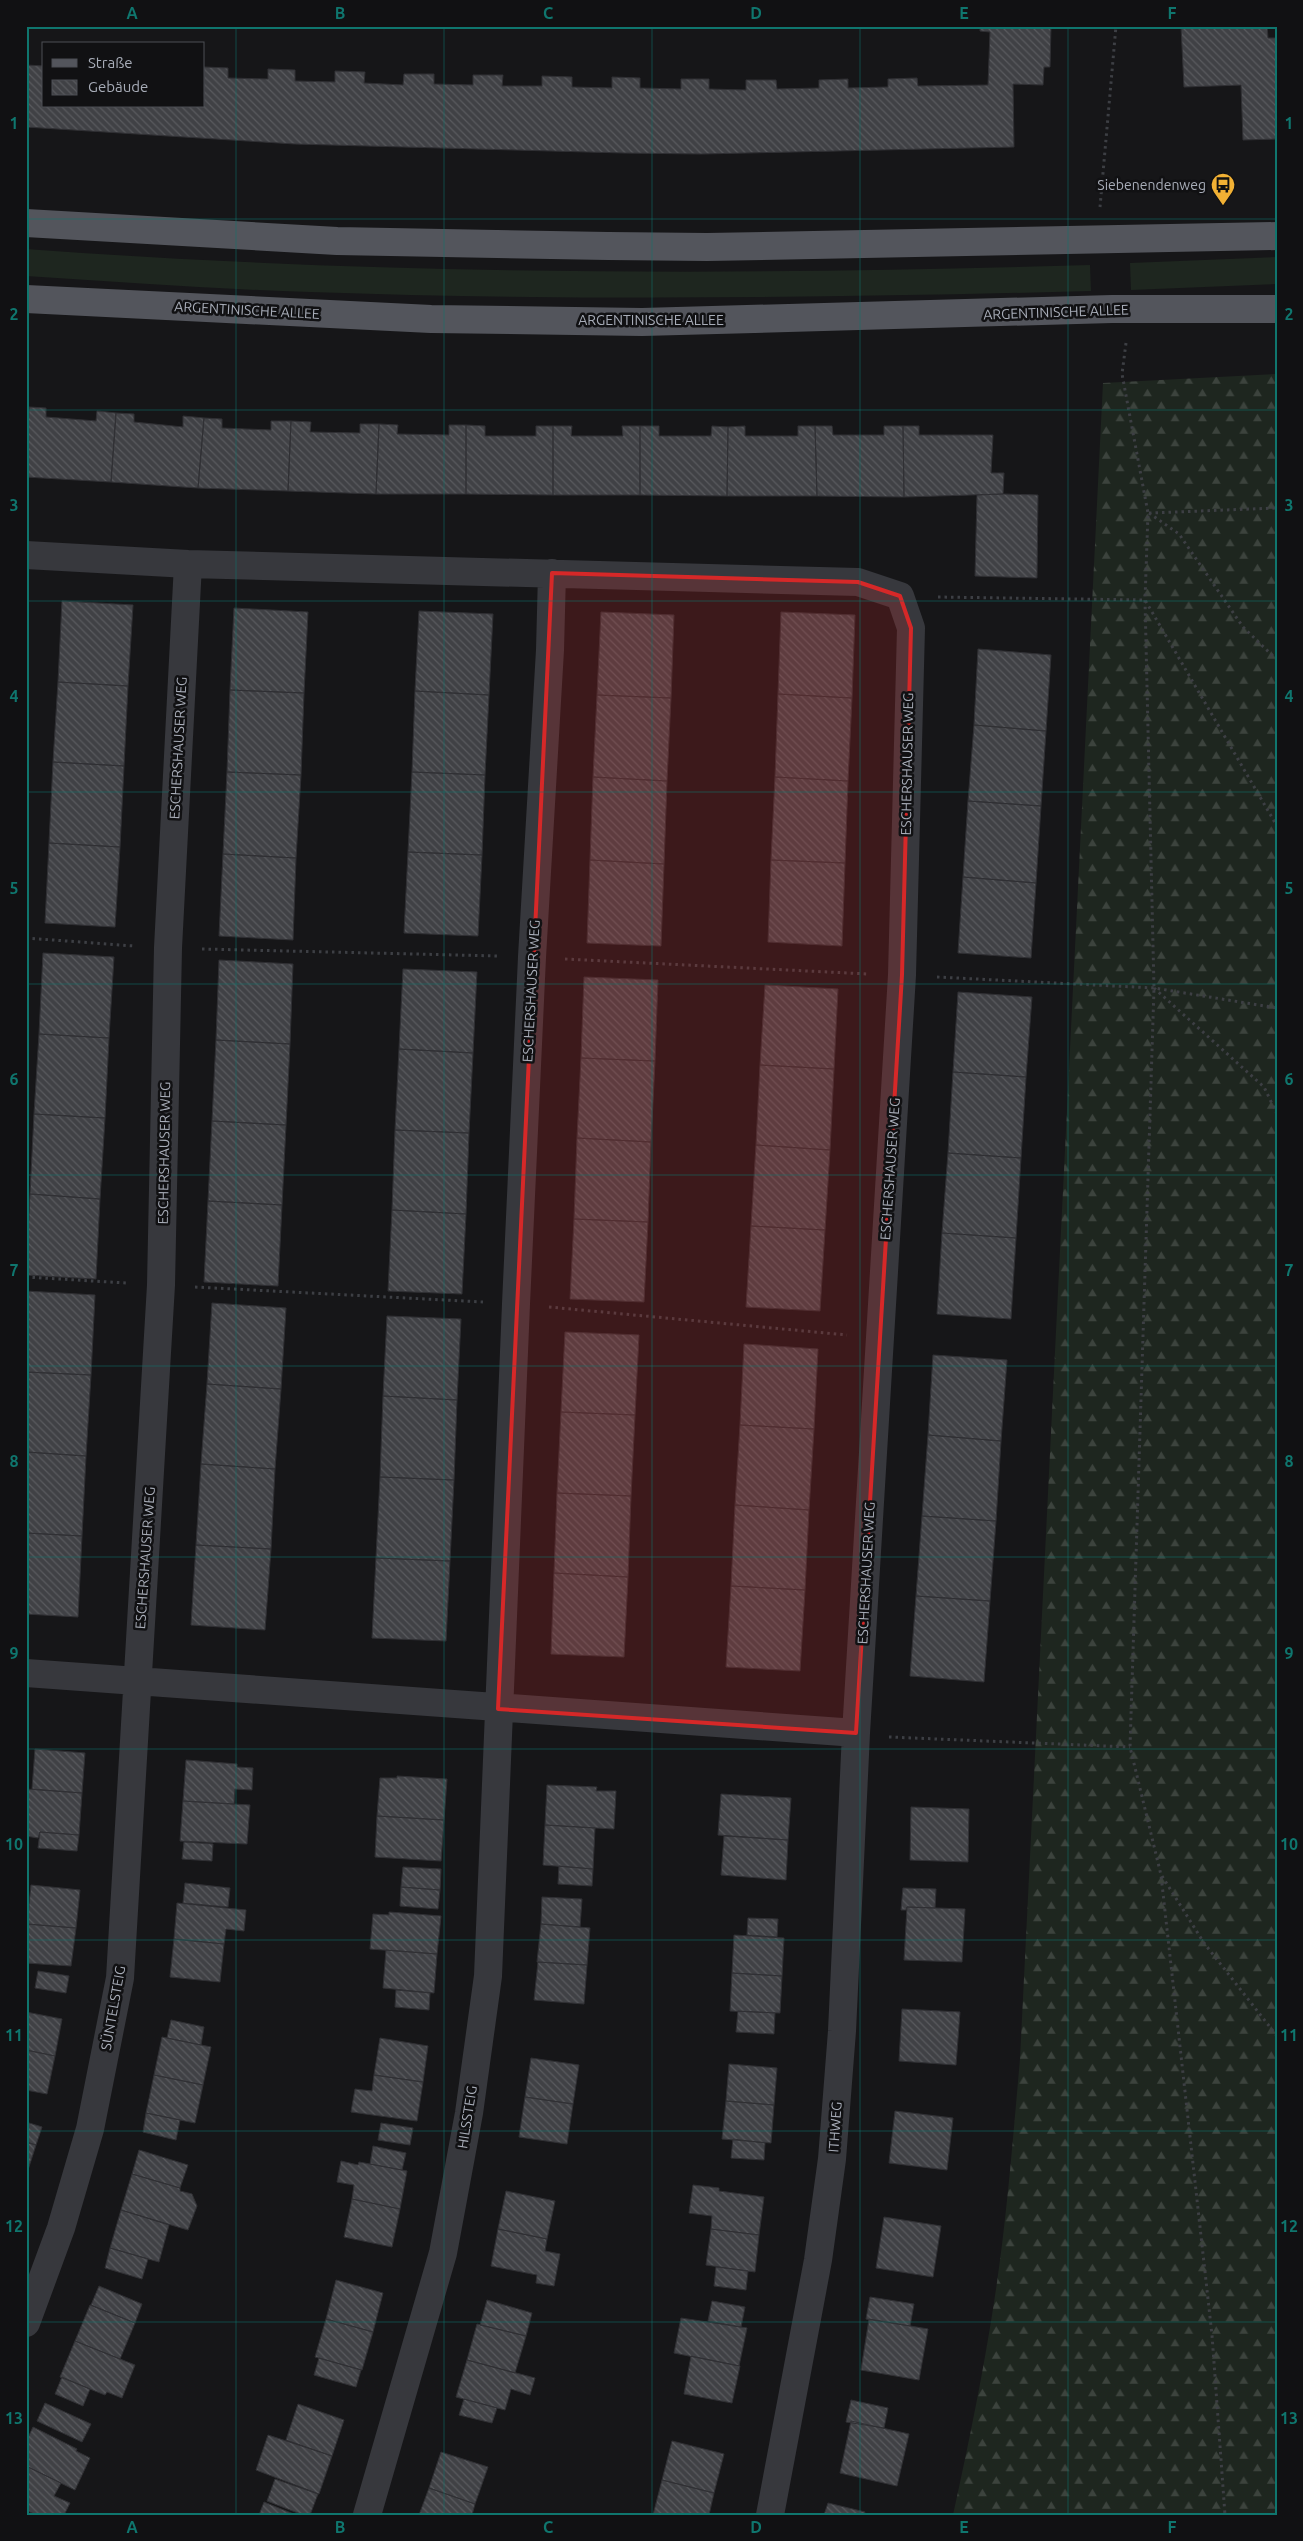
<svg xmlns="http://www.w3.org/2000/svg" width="1303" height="2541" viewBox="0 0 1303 2541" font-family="Ubuntu,sans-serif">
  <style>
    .grass { fill: #1e261f }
    .forest { fill: url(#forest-firs) }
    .building { fill: url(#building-back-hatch); stroke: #303034 }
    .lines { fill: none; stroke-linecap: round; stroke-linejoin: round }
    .path { stroke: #3d3f44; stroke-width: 3; stroke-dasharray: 2.5 4; stroke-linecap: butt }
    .minor { stroke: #37383d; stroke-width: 28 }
    .major { stroke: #53555c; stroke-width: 28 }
    .marked { fill: #d62828; fill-opacity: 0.2; stroke: #d62828; stroke-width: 4; stroke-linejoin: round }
    .grid { fill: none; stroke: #0f766e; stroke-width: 1; stroke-opacity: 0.55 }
    .labels { text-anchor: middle; stroke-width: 5; stroke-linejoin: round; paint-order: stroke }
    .poi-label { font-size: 14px; fill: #a8adb8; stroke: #111113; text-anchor: end }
    .street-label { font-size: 14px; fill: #a8adb8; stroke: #111113 }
    .neatline { fill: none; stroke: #0f766e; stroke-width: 2 }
    .grid-label { font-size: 16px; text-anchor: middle; font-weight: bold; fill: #0f766e }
  </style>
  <defs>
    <pattern id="forest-firs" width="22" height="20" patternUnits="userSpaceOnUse" patternTransform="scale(1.25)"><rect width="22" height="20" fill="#1e261f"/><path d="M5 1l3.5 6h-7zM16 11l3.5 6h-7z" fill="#3c433d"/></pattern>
    <pattern id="building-back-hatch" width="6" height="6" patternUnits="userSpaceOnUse" patternTransform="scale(1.25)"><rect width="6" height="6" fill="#404145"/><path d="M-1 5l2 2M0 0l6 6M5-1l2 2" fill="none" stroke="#595a5e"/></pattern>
  </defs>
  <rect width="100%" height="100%" fill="#161618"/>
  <path class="grass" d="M26,249C380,275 735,276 1090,265L1091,291C831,298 570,301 310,292C215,289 121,282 26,276Z
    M1277,257V284L1131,290L1130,263Z"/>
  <path class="forest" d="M1277,374V2515H953C969,2442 984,2369 995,2296C1007,2217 1013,2138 1020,2059L1103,383Z"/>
  <path class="building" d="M980,26H1051L1050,67H1044L1043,85L1013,84L1014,147L702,154L624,153L295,144L26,127V65L44,66V106H204V67L228,68V78L268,79V69L295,70V81L335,82V71L365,72L364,83L403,85L404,74H434V84L473,85V75H503L502,86H542V76L572,77V87L612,88V77L640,78V88L681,89V79H709V89L746,90V80H776L777,89L819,88V80L848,79V88L888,87V79L917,78L918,86L988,85L990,32L980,31Z
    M1181,26H1267L1268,38H1277V139L1243,140L1241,85L1184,87Z
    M26,407H29L26,449Z
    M29,407L46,408V417L96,421L97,411L116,413L111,482L26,477Z
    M116,413L134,414V422L183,427V416L204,418L198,488L111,482Z
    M204,418L222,419V428L271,430V421H291L288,491L198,488Z
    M291,421L311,422L310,432L360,433V424H379L376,494L288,491Z
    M379,424L398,425L397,434L449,435V425H466V494H376Z
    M466,425L485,426V436H536V426H553V495L466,494Z
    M553,426H572L571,436H623L622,426H640V495H553Z
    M640,426H659V436H711L712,426L728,427L727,496L640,495Z
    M745,426V436H798V426H815L817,496H727L728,427Z
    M815,426H832L833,435H884V426H903L904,497L817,496Z
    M903,426H919V435H993L991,473H1004L1003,494L904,497Z
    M1003,494L1038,495L1037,578L975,576L977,495Z
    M62,601L133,605L128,686L58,682Z
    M234,608L308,612L304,693L230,690Z
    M419,611L493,614L489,695L415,691Z
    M601,612L674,615L671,698L597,695Z
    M781,612L855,615L852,698L778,694Z
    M978,649L1051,655L1046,731L974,725Z
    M58,682L128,686L124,766L53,762Z
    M230,690L304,693L301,775L227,772Z
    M415,691L489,695L485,775L412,772Z
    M778,694L852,698L848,781L775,777Z
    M597,695L671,698L667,781L593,777Z
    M974,725L1046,731L1041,806L968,801Z
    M53,762L124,766L120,847L49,843Z
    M227,772L301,775L296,858L223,854Z
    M412,772L485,775L482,855L408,852Z
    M593,777L667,781L664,864L590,860Z
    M775,777L848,781L845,863L771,860Z
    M968,801L1041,806L1036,883L963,877Z
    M49,843L120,847L115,927L45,923Z
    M408,852L482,855L478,936L404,933Z
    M223,854L296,858L293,940L219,936Z
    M590,860L664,864L661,946L587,943Z
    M771,860L845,863L842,946L768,942Z
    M963,877L1036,883L1031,958L958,953Z
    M43,953L114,957L109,1038L39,1034Z
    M219,960L293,964L290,1044L216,1040Z
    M403,969L477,972L473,1053L399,1049Z
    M584,977L658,980L655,1061L581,1058Z
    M765,985L838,989L834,1069L760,1065Z
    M958,992L1032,997L1026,1077L953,1072Z
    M39,1034L109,1038L105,1118L34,1114Z
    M216,1040L290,1044L286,1125L212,1121Z
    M399,1049L473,1053L469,1133L395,1130Z
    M581,1058L655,1061L651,1142L577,1138Z
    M760,1065L834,1069L830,1150L756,1145Z
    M953,1072L1026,1077L1021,1158L948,1153Z
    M34,1114L105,1118L100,1199L30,1194Z
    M212,1121L286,1125L282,1205L208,1201Z
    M395,1130L469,1133L466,1214L392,1210Z
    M577,1138L651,1142L648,1222L574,1219Z
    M756,1145L830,1150L825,1230L751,1226Z
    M948,1153L1021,1158L1016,1238L942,1233Z
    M30,1194L100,1199L96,1279L26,1275Z
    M208,1201L282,1205L278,1286L204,1282Z
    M392,1210L466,1214L462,1294L388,1291Z
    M574,1219L648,1222L644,1302L570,1299Z
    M751,1226L825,1230L820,1311L746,1307Z
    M942,1233L1016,1238L1011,1319L937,1314Z
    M26,1291L95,1295L91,1375L26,1372Z
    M212,1303L286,1308L281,1389L207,1384Z
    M387,1316L461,1319L457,1400L383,1396Z
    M565,1332L639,1335L635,1415L561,1412Z
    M744,1344L818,1349L814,1429L740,1425Z
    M933,1355L1007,1360L1001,1441L928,1435Z
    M26,1372L91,1375L86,1456L26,1452Z
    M207,1384L281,1389L275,1469L201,1464Z
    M383,1396L457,1400L454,1480L380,1477Z
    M561,1412L635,1415L631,1496L557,1493Z
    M740,1425L814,1429L809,1510L735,1505Z
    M928,1435L1001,1441L996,1521L922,1516Z
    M26,1452L86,1456L82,1536L26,1533Z
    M201,1464L275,1469L271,1549L196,1545Z
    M380,1477L454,1480L450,1561L376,1558Z
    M557,1493L631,1496L628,1577L554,1573Z
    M735,1505L809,1510L805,1590L731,1586Z
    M922,1516L996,1521L990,1601L916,1596Z
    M26,1533L82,1536L78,1617L26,1614Z
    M196,1545L271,1549L265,1630L191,1625Z
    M376,1558L450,1561L446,1641L372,1638Z
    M554,1573L628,1577L624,1657L551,1654Z
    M731,1586L805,1590L800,1671L726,1667Z
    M916,1596L990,1601L984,1682L910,1676Z
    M35,1749L85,1753L82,1793L32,1789Z
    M186,1760L237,1764V1767L253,1768L252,1790L235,1789L234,1804L183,1801Z
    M397,1776L447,1779L444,1820L377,1816L380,1778H397Z
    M547,1785L597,1787L596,1791H616L614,1829L545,1825Z
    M26,1789L82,1793L79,1835L40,1832L38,1838L26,1836Z
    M721,1794L791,1798L788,1840L718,1835Z
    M183,1801L250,1805L247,1844L180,1841Z
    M911,1807L969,1809L968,1862L910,1860Z
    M377,1816L444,1820L441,1861L375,1857Z
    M545,1825L595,1828L593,1869L543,1865Z
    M40,1832L79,1835L77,1851L38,1848Z
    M724,1836L788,1840L786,1880L721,1875Z
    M184,1842L213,1844L212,1861L182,1859Z
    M559,1866L593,1869L592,1886L558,1884Z
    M403,1867L441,1869L440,1890L401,1887Z
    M185,1883L230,1888L228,1907L183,1903Z
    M31,1885L80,1890L76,1928L27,1924Z
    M401,1887L440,1890L438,1909L400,1906Z
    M903,1888L936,1889L935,1908L907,1907L906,1910H901Z
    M542,1897L582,1899L580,1927L541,1924Z
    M177,1903L246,1910L244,1931L226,1929L224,1944L174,1939Z
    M907,1907L965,1909L962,1962L904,1960Z
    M389,1912L441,1916L437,1954L370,1949L373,1914L389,1915Z
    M748,1918L778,1919L777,1937L747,1935Z
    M26,1924L76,1928L71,1966L26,1963Z
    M541,1924L590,1928L587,1965L537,1962Z
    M734,1935L784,1938L782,1976L732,1973Z
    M174,1939L224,1944L220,1982L170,1977Z
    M386,1950L437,1954L434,1993L383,1988Z
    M538,1962L587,1965L584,2004L534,2000Z
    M38,1971L69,1976L66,1993L35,1988Z
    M732,1973L782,1976L780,2013L730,2011Z
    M396,1990L430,1993L429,2010L395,2007Z
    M902,2009L960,2012L956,2065L899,2061Z
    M738,2011L775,2013L774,2034L736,2032Z
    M26,2012L62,2019L55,2056L26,2050Z
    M171,2020L204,2027L201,2045L167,2038Z
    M162,2037L211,2047L203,2085L154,2075Z
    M380,2038L428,2046L423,2082L374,2075Z
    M26,2050L55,2056L47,2094L26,2090Z
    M531,2058L579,2065L573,2104L525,2097Z
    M729,2064L777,2068L774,2105L726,2101Z
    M154,2075L203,2085L195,2123L146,2113Z
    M374,2075L423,2082L417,2121L351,2112L355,2089L372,2091Z
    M525,2097L573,2104L567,2144L519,2137Z
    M726,2101L774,2105L771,2143L722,2139Z
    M895,2111L953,2118L947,2170L889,2163Z
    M146,2113L180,2120L176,2140L143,2132Z
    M26,2122L42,2127L36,2145L26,2142Z
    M381,2123L413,2128L410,2145L378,2140Z
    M733,2139L765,2143L764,2160L731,2158Z
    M26,2142L36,2145L26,2176Z
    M373,2146L406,2153L402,2170L370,2164Z
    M139,2150L188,2165L180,2188L132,2174Z
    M341,2161L358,2165L359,2162L407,2171L400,2209L352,2199L354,2185L337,2182Z
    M132,2174L180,2188V2191L192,2194L197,2206L188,2230L121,2210Z
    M693,2185L719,2188V2191L764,2197L759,2235L711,2229L712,2216L689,2213Z
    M506,2191L555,2201L547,2239L498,2229Z
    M352,2199L400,2209L392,2247L344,2237Z
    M121,2210L169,2225L159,2262L110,2248Z
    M884,2217L941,2226L933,2277L876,2268Z
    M498,2229L547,2239L545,2251L560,2254L554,2286L536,2283L537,2275L491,2266Z
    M711,2229L759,2235L755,2272L706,2265Z
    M110,2248L148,2259L142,2279L105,2268Z
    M716,2267L748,2271L746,2290L714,2286Z
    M336,2280L383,2293L373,2332L326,2319Z
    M99,2286L142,2304L135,2323L91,2305Z
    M870,2297L914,2304L910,2326L866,2319Z
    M487,2300L532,2313L526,2336L480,2325Z
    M712,2301L745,2307L741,2327L708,2321Z
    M90,2305L135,2323L120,2359L75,2341Z
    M681,2318L747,2328L739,2366L674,2353Z
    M326,2319L373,2332L362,2370L315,2357Z
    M869,2319L928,2329L919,2380L861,2370Z
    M477,2324L526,2336L515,2373L467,2360Z
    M75,2341L135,2365L122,2398L107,2392L105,2395L60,2377Z
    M691,2356L740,2366L732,2403L684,2394Z
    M319,2358L361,2370L356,2387L314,2375Z
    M467,2360L535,2378L530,2395L511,2389L505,2410L456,2397Z
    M62,2377L90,2389L83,2406L55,2394Z
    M464,2399L497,2408L492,2423L459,2415Z
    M851,2400L888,2408L884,2428L846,2422Z
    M45,2403L91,2424L82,2442L37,2421Z
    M298,2404L344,2420L332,2456L286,2440Z
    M851,2421L909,2434L897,2486L840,2473Z
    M33,2427L77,2449L76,2451L90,2458L75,2490L26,2466V2442Z
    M268,2435L332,2456L319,2494L256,2470Z
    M672,2441L724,2454L714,2493L662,2480Z
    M441,2452L488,2467L475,2504L429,2488Z
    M26,2466L61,2483L54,2496L70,2503L64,2515H36L26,2510Z
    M275,2479L318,2494L310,2515H303L267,2501Z
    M662,2480L714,2493L709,2515H653Z
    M429,2488L475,2504L472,2515H419Z
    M264,2502L296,2515H259Z
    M828,2503L865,2512L864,2515H824Z"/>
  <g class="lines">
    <path class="path" d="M1100,207L1116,26
      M1126,343L1122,374L1148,513L1145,600L1154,988L1130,1747L1161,1875L1212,2335L1225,2515
      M1149,513L1179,534L1243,627L1277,660
      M1149,513L1277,508
      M938,597L1145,600L1277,826
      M26,938L134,946
      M202,949L499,956
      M565,959L868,974
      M937,977L1154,988L1277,1008
      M1154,988L1264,1087L1277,1114
      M26,1277L126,1283
      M195,1287L483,1302
      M549,1307L847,1335
      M889,1737L1130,1747
      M1162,1876L1204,1943L1277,2036"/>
    <path class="minor" d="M26,555L188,564L858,582L900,596L911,628L902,975L856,1733L842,2031L832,2159L818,2260L770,2515
      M26,1673L856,1733
      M26,2323L61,2228L90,2129L120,1978L161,1285L168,948L188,564
      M367,2515L443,2253L469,2113L488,1976L516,1304L532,957L550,650L552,573"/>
    <path class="major" d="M26,223L337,241L608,246L707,247L1277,236
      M26,299L431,319L642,322L1112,309H1277"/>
  </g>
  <path class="marked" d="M552,573L858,582L900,596L911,628L902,975L856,1733L498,1709Z"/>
  <path class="grid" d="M236,26V2515M444,26V2515M652,26V2515M860,26V2515M1068,26V2515M26,219H1277M26,410H1277M26,601H1277M26,792H1277M26,984H1277M26,1175H1277M26,1366H1277M26,1557H1277M26,1749H1277M26,1940H1277M26,2131H1277M26,2322H1277"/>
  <defs>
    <symbol id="bus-pin" viewBox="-11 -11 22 30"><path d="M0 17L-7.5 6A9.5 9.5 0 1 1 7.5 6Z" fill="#f2b134" stroke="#111113"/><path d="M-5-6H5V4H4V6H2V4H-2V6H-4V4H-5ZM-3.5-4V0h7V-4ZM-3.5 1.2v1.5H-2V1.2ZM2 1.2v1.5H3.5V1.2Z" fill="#111"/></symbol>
  </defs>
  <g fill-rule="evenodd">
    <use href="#bus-pin" x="1209" y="171" width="28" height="38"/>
  </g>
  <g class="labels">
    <g class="poi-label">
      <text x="1206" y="190">Siebenendenweg</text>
    </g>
    <g class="street-label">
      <text transform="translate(247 310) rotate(3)" y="5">ARGENTINISCHE ALLEE</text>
      <text transform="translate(1056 312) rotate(-2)" y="5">ARGENTINISCHE ALLEE</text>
      <text x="651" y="325">ARGENTINISCHE ALLEE</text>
      <text transform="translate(178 748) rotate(-87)" y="5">ESCHERSHAUSER WEG</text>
      <text transform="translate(907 764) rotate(-89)" y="5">ESCHERSHAUSER WEG</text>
      <text transform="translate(531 991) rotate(-87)" y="5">ESCHERSHAUSER WEG</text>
      <text transform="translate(164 1153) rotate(-89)" y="5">ESCHERSHAUSER WEG</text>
      <text transform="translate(890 1169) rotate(-86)" y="5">ESCHERSHAUSER WEG</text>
      <text transform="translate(145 1558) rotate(-86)" y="5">ESCHERSHAUSER WEG</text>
      <text transform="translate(866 1573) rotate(-87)" y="5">ESCHERSHAUSER WEG</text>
      <text transform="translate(113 2008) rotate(-80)" y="5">SÜNTELSTEIG</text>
      <text transform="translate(467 2117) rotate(-81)" y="5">HILSSTEIG</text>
      <text transform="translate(835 2127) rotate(-86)" y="5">ITHWEG</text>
    </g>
  </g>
  <rect width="1303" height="2541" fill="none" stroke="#111113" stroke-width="55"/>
  <rect x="42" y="42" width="162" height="65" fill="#111113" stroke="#4d4f55"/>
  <rect x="52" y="59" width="25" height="8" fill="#53555c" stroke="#4d4f55"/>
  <text x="88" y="68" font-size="15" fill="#a8adb8">Straße</text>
  <rect x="52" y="80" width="25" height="15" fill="url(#building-back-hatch)" stroke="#4d4f55"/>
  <text x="88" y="92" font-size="15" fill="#a8adb8">Gebäude</text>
  <rect x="28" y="28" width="1248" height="2486" class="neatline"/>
  <g class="grid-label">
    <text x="132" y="19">A</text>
    <text x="340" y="19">B</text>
    <text x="548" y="19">C</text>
    <text x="756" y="19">D</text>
    <text x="964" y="19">E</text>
    <text x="1172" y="19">F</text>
    <text x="14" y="129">1</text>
    <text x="1289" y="129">1</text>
    <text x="14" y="320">2</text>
    <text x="1289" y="320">2</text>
    <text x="14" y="511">3</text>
    <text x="1289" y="511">3</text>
    <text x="14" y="702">4</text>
    <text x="1289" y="702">4</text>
    <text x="14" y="894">5</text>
    <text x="1289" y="894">5</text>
    <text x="14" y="1085">6</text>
    <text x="1289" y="1085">6</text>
    <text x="14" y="1276">7</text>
    <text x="1289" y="1276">7</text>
    <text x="14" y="1467">8</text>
    <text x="1289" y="1467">8</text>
    <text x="14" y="1659">9</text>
    <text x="1289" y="1659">9</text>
    <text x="14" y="1850">10</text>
    <text x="1289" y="1850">10</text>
    <text x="14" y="2041">11</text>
    <text x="1289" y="2041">11</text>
    <text x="14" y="2232">12</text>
    <text x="1289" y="2232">12</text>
    <text x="14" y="2424">13</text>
    <text x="1289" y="2424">13</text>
    <text x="132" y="2533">A</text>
    <text x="340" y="2533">B</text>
    <text x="548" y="2533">C</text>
    <text x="756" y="2533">D</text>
    <text x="964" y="2533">E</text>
    <text x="1172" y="2533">F</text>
  </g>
</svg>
